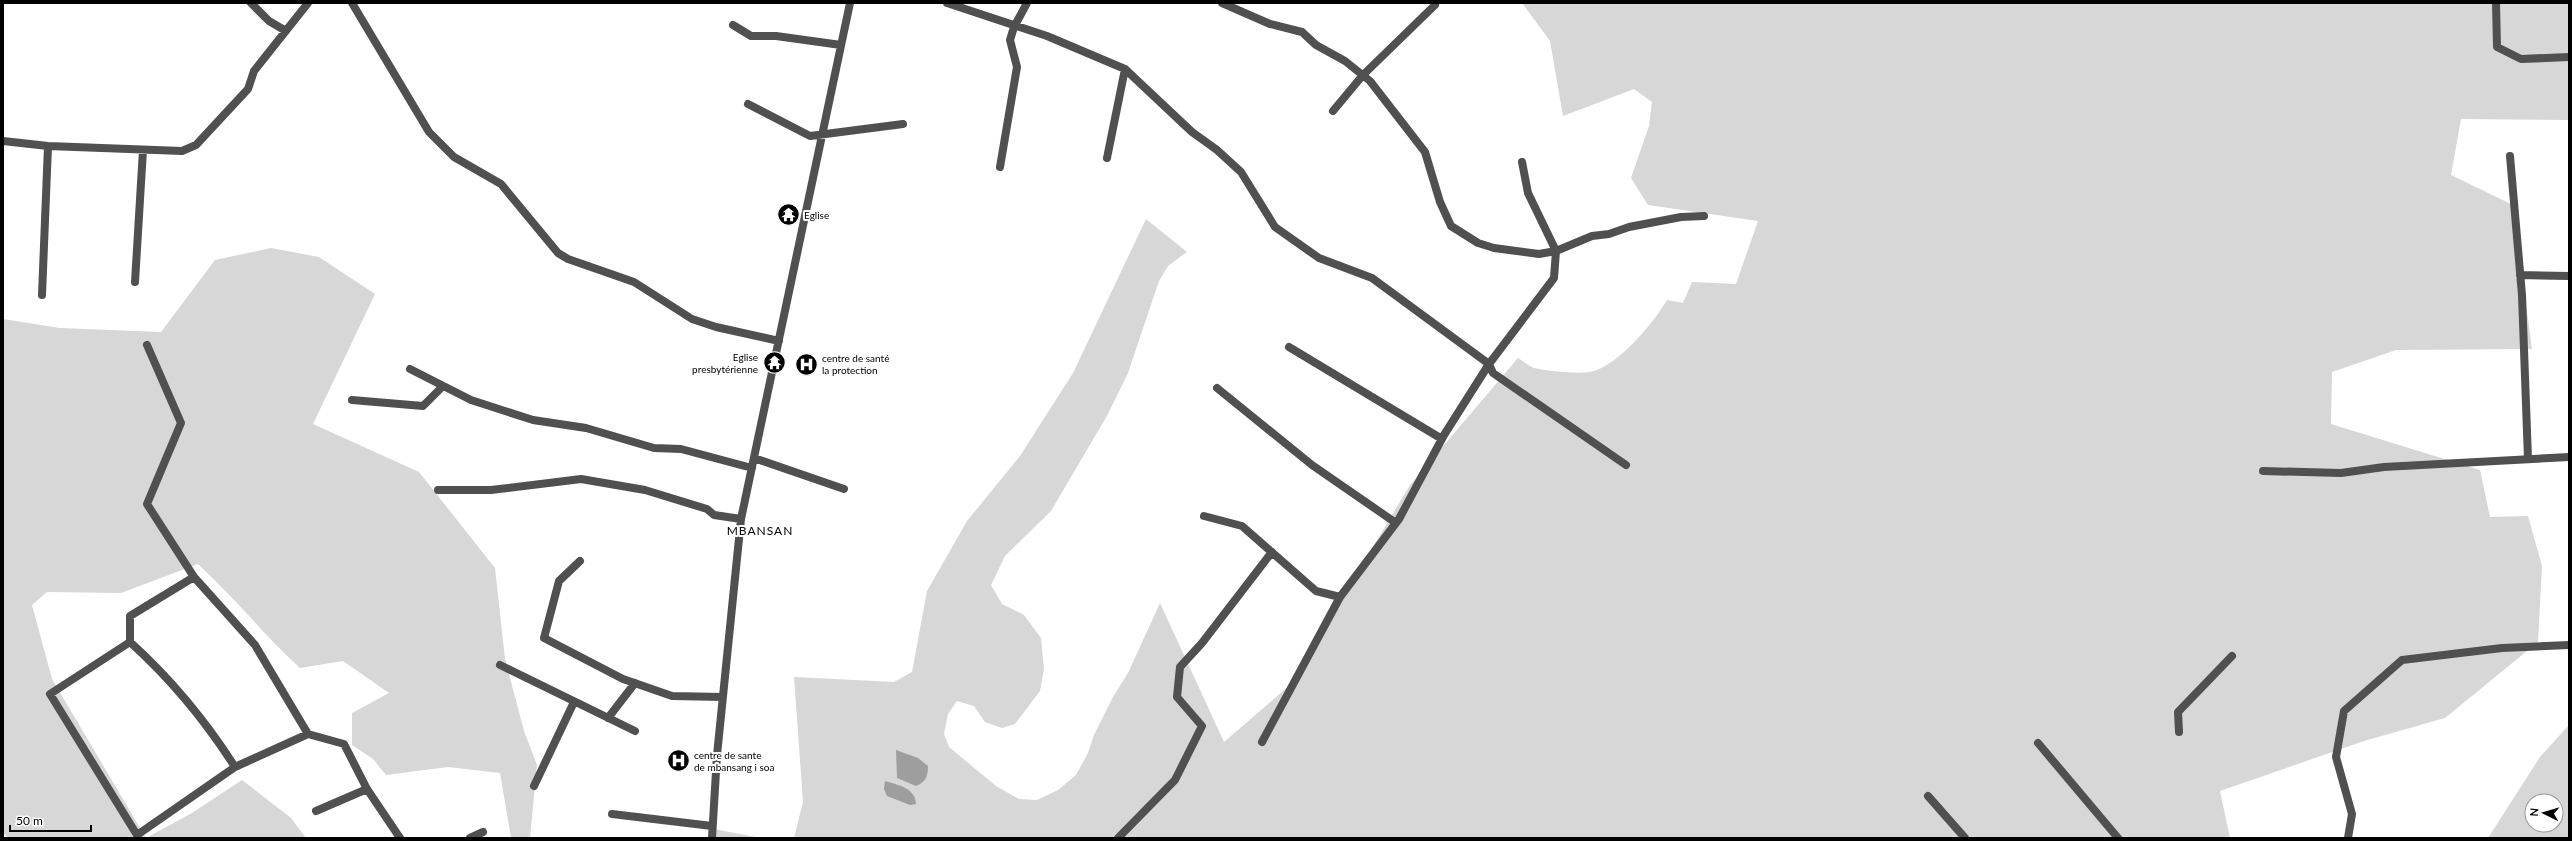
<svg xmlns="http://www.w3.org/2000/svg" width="2572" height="841" viewBox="0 0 2572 841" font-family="Lato,sans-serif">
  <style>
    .green { fill: #d7d7d7; fill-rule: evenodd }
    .water { fill: #9e9e9e }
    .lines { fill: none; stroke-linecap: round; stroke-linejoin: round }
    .street { stroke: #505050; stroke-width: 8 }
    .labels { text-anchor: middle; stroke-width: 4; stroke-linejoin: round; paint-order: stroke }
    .poi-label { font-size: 10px; fill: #000; stroke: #fff; text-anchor: start }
    .quarter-label { font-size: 12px; letter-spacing: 1px; fill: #000; stroke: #fff }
  </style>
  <rect width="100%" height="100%" fill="#fff"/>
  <path class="green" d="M1522,3H2569V120L2461,119L2451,175L2513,205L2532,349L2396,350L2332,372L2331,424L2480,470L2490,517L2528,516L2542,566L2538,642L2445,718L2364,741L2220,791L2230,838H794L803,802L794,677L894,682L912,672L927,591L967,521L1020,456L1073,373L1146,219L1187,252L1168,266L1159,281L1128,373L1108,414L1051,511L1005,556L991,585L1002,604L1024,615L1041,638L1044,669L1040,691L1015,724L1002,728L985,722L974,706L957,701L948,714L944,734L949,747L996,786L1019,799L1037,800L1058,790L1076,775L1088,753L1094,735L1113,697L1128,673L1160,603L1224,742L1290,685L1410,485L1518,358C1523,361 1529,366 1534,368C1546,371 1578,374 1589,372C1616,369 1655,321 1667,300L1683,303L1692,282L1736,284L1758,221L1648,205L1631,178L1649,126L1652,102L1634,89L1563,116L1550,41Z
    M271,248L319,257L375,294L313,424L419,472L495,568L505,659L524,731L537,765L530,838H511L500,773L448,767L386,775L373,759L352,745V713L389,693L343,661L300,668C264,635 234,597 198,564L121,593L47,592L32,605L52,679L146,838L192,813L242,780L291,818L306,838H9L3,833V319L60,328L161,332L215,260Z
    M2569,725V838H2488L2540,757ZM2532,801H2556V825H2532Z
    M714,829L761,838H713Z"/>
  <path class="water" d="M896,750L918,758L928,766C928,776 926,782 916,786L897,778Z
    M885,781C898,785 916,788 916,804L910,805L887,796L884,789Z"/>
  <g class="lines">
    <path class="street" d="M251,3L269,21L286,31
      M352,3L429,132L454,157L501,184L558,253L568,259L634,282L692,319L716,327L779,341
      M947,3L1047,36L1125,69L1192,132L1217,150L1241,172L1275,227L1319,258L1372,278L1489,364L1493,373L1626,465
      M1222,3L1270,24L1302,32L1316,45L1345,61L1370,81L1425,152L1440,202L1451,226L1478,243L1494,248L1539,254L1556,251L1592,236L1609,234L1629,227L1681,217L1704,216
      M2496,3L2497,47L2521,59L2569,57
      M733,25L751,36H776L841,45
      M748,104L810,136L903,124
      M1333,111L1363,75L1435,5
      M3,141L48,146L182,151L196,145L248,89L254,71L308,3
      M2510,156L2522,295L2528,459
      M1107,158L1125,69
      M1000,167L1017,67L1010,40L1014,27L1027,3
      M2520,275L2569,276
      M135,282L143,150
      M42,295L48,146
      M147,345L181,423L147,504L194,577L255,645L308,734
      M1289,347L1442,439
      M410,369L471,400L533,420L586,428L654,448L681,449L752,468
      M1217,388L1312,465L1396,523
      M352,400L423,406L443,386
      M754,458L844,489
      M2263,471L2341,473L2384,467L2569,457
      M438,490H491L581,479L645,490L707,509L714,515L741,519
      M1204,516L1242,526L1316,591L1340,597
      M580,561L559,581L544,638L623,679L672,696L723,697
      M194,577L130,616V642C172,680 205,720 235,767
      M130,642L50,694L137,835L235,767L308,734L344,744L367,789L400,838
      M500,665L635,731
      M608,718L635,683
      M2179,732L2178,712L2232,656
      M1262,742L1340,597L1399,519L1444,435L1489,364L1554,278L1556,251L1528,193L1522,162
      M2038,743L2118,838
      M534,786L574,702
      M1928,796L1965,838
      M316,811L367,789
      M612,814L712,826
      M470,838L483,832
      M712,838L717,755L741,519L850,3
      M1118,838L1175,780L1202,726L1177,697L1180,667L1202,643L1272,552
      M2348,838L2352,814L2336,757L2344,711L2402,660L2502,648L2569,645"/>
  </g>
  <defs>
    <symbol id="temple-disc" viewBox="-11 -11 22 22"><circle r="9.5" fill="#000" stroke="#fff"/><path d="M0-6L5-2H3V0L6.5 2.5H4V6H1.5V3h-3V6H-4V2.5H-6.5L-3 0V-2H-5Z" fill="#fff"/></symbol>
    <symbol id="hospital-disc" viewBox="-11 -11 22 22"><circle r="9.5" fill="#000" stroke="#fff"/><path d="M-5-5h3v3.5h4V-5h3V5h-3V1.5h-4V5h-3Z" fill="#fff"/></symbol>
  </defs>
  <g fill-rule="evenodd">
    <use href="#temple-disc" x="776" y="202" width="25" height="25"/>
    <use href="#temple-disc" x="762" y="350" width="25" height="25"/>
    <use href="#hospital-disc" x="794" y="352" width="25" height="25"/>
    <use href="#hospital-disc" x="666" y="748" width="25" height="25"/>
  </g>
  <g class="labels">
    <g class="poi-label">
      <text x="804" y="219">Eglise</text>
      <text x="758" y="361" text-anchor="end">Eglise<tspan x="758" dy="12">presbytérienne</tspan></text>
      <text x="822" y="362">centre de santé<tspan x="822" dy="12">la protection</tspan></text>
      <text x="694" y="759">centre de sante<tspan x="694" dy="12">de mbansang i soa</tspan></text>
    </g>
    <g class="quarter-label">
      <text x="760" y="535">MBANSAN</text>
    </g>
  </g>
  <rect width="2572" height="841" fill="none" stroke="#000000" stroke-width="8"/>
  <g transform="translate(2544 813) rotate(275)"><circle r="19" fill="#ffffff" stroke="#999999"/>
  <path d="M0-3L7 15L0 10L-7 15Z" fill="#000000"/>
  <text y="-6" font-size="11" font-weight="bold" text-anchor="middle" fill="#000000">N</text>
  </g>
  <path d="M10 825v6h81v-6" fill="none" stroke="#000000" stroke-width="2"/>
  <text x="16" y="825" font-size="12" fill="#000000" stroke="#ffffff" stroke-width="3" paint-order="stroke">50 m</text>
</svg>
